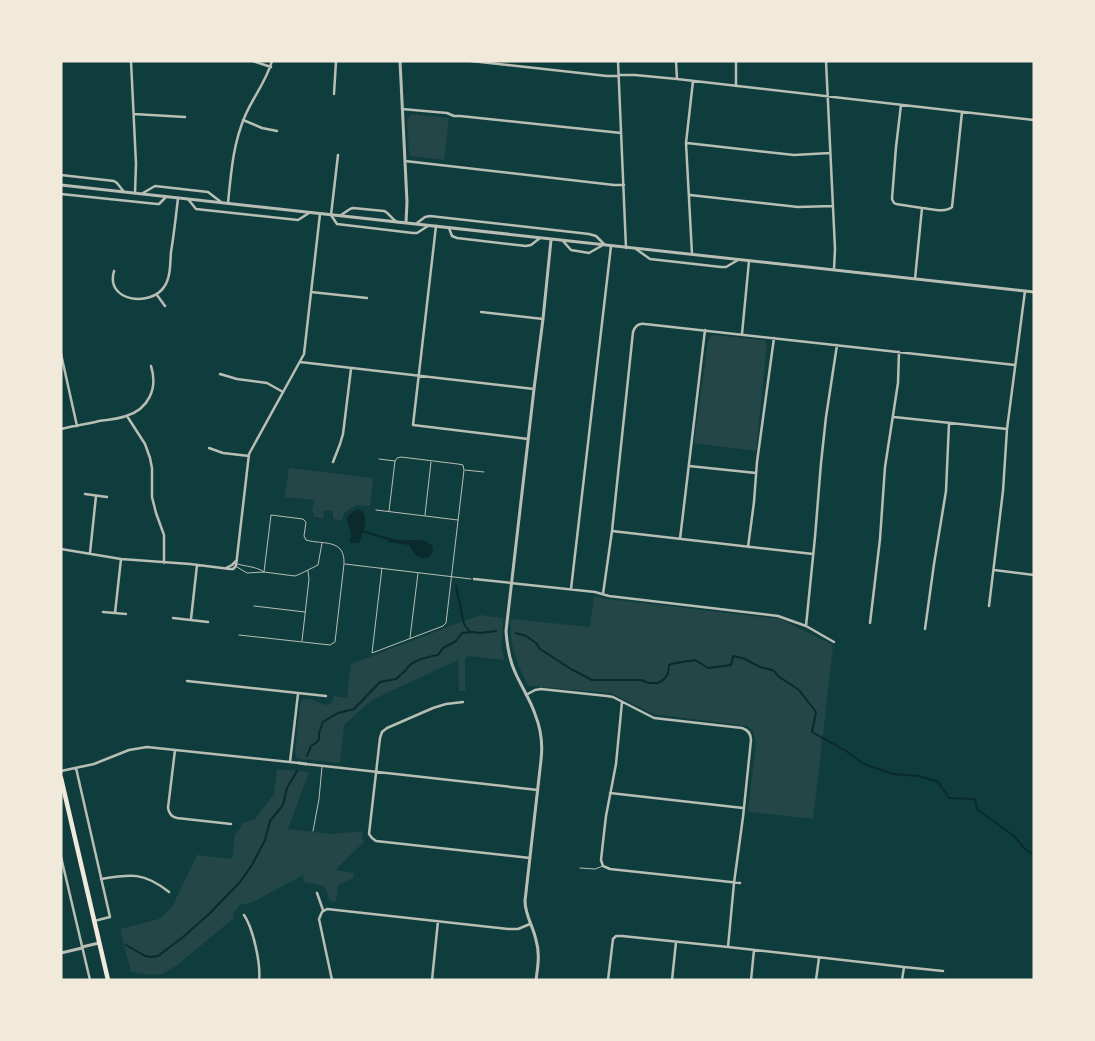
<svg xmlns="http://www.w3.org/2000/svg" width="1095" height="1041" viewBox="0 0 1095 1041" font-family="'Fira Sans Condensed',sans-serif">
  <style>
    .green { fill: #244646 }
    .water { fill: #0a2a2b }
    .lines { fill: none; stroke-linecap: round; stroke-linejoin: round }
    .stream { stroke: #0a2a2b; stroke-width: 2 }
    .service { stroke: #b8beb3; stroke-width: 1 }
    .minor { stroke: #b8beb3; stroke-width: 2.5 }
    .tertiary { stroke: #b8beb3; stroke-width: 3 }
    .primary { stroke: #f1e9da; stroke-width: 4.5 }
  </style>
  <rect width="100%" height="100%" fill="#0f3d3e"/>
  <path class="green" d="M412,114L449,118L444,160L410,156L409,152L407,119Z
    M714,335L761,340L765,341L767,344L756,451L694,443L708,341L711,336Z
    M289,468L373,478L370,506L356,505L344,513L342,520L333,519V511L324,510L323,518L314,517V513L312,512L314,500L285,497Z
    M594,596L607,599L780,619L831,644L833,647L813,819L750,812L748,810L756,742L753,731L747,726L654,714L611,693L529,686L528,685C517,665 508,641 511,619L590,627Z
    M480,615L503,618L502,641L501,644L504,660L469,656L465,658V691H459L458,660L372,700L344,725L340,763L300,759L296,757L295,752L300,704L303,699C314,695 330,716 334,696L347,698L351,664Z
    M277,769L309,772L288,829L331,834L363,831L362,837L364,842L335,870L354,873L353,878L338,885L336,902L329,901L327,891L324,886L304,882L303,875L253,902L240,905L233,914L234,918L176,966L162,974L150,975L131,972L120,929L159,919L172,907L197,855L232,859L235,834L240,829L242,823L255,819L274,794Z"/>
  <path class="water" d="M357,509C372,513 363,532 359,543H352L349,542C354,530 348,530 347,518L350,514Z
    M389,538C394,539 400,540 405,540C413,541 422,538 429,543C439,549 428,563 419,557C414,555 412,549 409,545L388,542V539Z"/>
  <g class="lines">
    <path class="stream" d="M363,531L388,539
      M456,586L464,624L470,632
      M516,633L526,636L536,643L540,649L571,669L592,680H641L649,683H658C666,679 669,674 669,665C672,663 690,661 695,660L708,668L731,665L733,657L734,656L745,659L760,667L772,670L775,672L778,676L799,690L816,712L812,732L846,751L864,764L893,774L919,776L938,782L949,798L975,799L977,809L1015,837L1024,848L1034,855
      M407,668C415,659 427,657 438,655L443,648L456,641L462,633L473,632L480,633L496,631
      M307,756L311,746L316,743L319,739V733L323,722L338,713L354,709L380,682L396,679L406,670
      M126,945L145,956L151,957L158,956L183,937L209,914L240,882L252,865L265,840L270,821L283,805L287,788L297,771"/>
    <path class="service" d="M379,459L395,461L397,458L401,457L458,464L463,465L464,470L446,623L443,626L372,653L382,568
      M465,470L484,472
      M376,510L458,520
      M389,511L395,461
      M425,515L431,462
      M238,564C246,567 256,566 264,572
      M345,564L471,579
      M237,567L247,573L264,572L295,576L300,574L318,565L322,543
      M254,606L305,612
      M239,635L330,645L335,642L344,564C345,538 323,545 306,540L304,536L306,522L303,519L271,515L264,572
      M410,638L418,573
      M302,641L309,579L308,571
      M313,831L319,799L322,767
      M580,868L595,869L603,866"/>
    <path class="minor" d="M131,61L136,164L135,193
      M253,61L271,67
      M471,61L607,76H619
      M618,61L626,248
      M676,61L677,79
      M826,61L835,249L834,269
      M619,75H635L677,79L1034,120
      M736,86V61
      M334,94L336,61
      M901,105L896,147L892,199L894,203L896,204L922,208L915,279
      M402,109L447,113L454,116H460L621,133
      M134,114L185,117
      M243,120L262,128L277,131
      M687,143L794,155L830,153
      M338,155L331,215L337,224L413,233H417L428,226
      M405,161L614,185H624
      M61,175L114,181L117,183L124,192
      M143,193L155,186L208,192L221,202
      M61,194L157,204H159L166,197
      M690,195L798,207L833,206
      M188,199L196,209L298,220L309,213
      M228,203C231,173 233,144 245,116C253,97 266,82 272,61
      M922,208C932,209 945,213 952,207L962,112
      M341,215L350,209L353,208L384,211C388,212 392,219 397,222
      M417,223L425,217L430,216L589,234L596,236L604,244
      M436,226L413,425L528,439
      M449,228L452,236L457,238L526,246L531,245L540,238
      M563,241L571,250L589,253L603,245
      M636,249L650,259L721,267H726L738,260
      M692,254L686,143L693,81
      M114,271C105,302 151,307 164,287C171,277 170,263 171,252C174,234 176,216 178,198
      M311,292L367,298
      M157,295L165,306
      M481,312L543,319
      M742,334L749,261
      M61,354L77,426
      M300,362L534,389
      M220,374L237,379L267,383L283,392
      M127,416L145,444L150,458L152,468V497L156,513L164,535V563
      M894,417L1007,429
      M61,429C74,426 87,424 99,421C108,420 118,419 126,416C149,409 158,388 151,366
      M209,448L223,453L249,456
      M333,462L340,444L343,434L351,369
      M689,466L756,473
      M85,494L107,497
      M612,531L813,554
      M680,539L705,330
      M748,547L754,502L757,462L774,338
      M61,549L121,559L190,564L230,569H233L236,566L249,454L304,354L320,214
      M90,553L96,496
      M226,568L232,565L237,560
      M994,570L1034,575
      M474,579L595,592L609,596L778,616L806,626L834,642
      M571,589L611,246
      M603,594L612,531L633,332C635,326 639,323 645,324L1015,365
      M989,606L1003,491L1007,429L1025,291
      M103,612L126,614
      M115,613L121,559
      M173,618L208,622
      M191,619L197,565
      M870,623L880,539L885,467L898,383L899,352
      M806,626L815,537L821,463L826,417L837,345
      M925,629L934,564L946,491L949,423
      M187,681L326,696
      M526,695L535,690L541,689L607,696L613,697L654,718L742,728C748,730 751,734 751,740L743,817L734,883L728,947
      M463,702L446,704L433,708L387,728L382,732L380,738L369,834L372,838L376,841L530,858
      M622,702L616,764L606,816L603,842L601,860L603,866L610,869L740,883
      M175,750L168,808C169,814 172,817 177,818L231,824
      M290,762L298,694
      M306,764L538,790
      M76,768L110,917L94,921
      M61,771L94,764L129,750L147,747L299,763
      M610,793L743,808
      M61,857L90,980
      M101,879C131,874 144,872 169,892
      M317,893L323,910
      M244,915C253,928 261,964 259,980
      M904,967L943,971
      M332,980L319,919L322,912L327,909L508,929H518L530,924
      M432,980L438,921
      M608,980L613,939L616,936H622L728,947L904,967L902,980
      M672,980L676,942
      M751,980L754,950
      M816,980L819,958"/>
    <path class="tertiary" d="M400,61L407,202L406,223
      M61,185L1034,292
      M299,763L306,764
      M82,947L99,943
      M61,953L82,948
      M536,980C538,966 540,953 536,940C533,926 525,915 525,901L541,760C543,744 541,729 535,714C530,699 521,686 515,672C509,659 507,645 506,631L534,389L543,319L551,240"/>
    <path class="primary" d="M61,778L108,980"/>
  </g>
  <rect width="1095" height="1041" fill="none" stroke="#f1e9da" stroke-width="125"/>
</svg>
